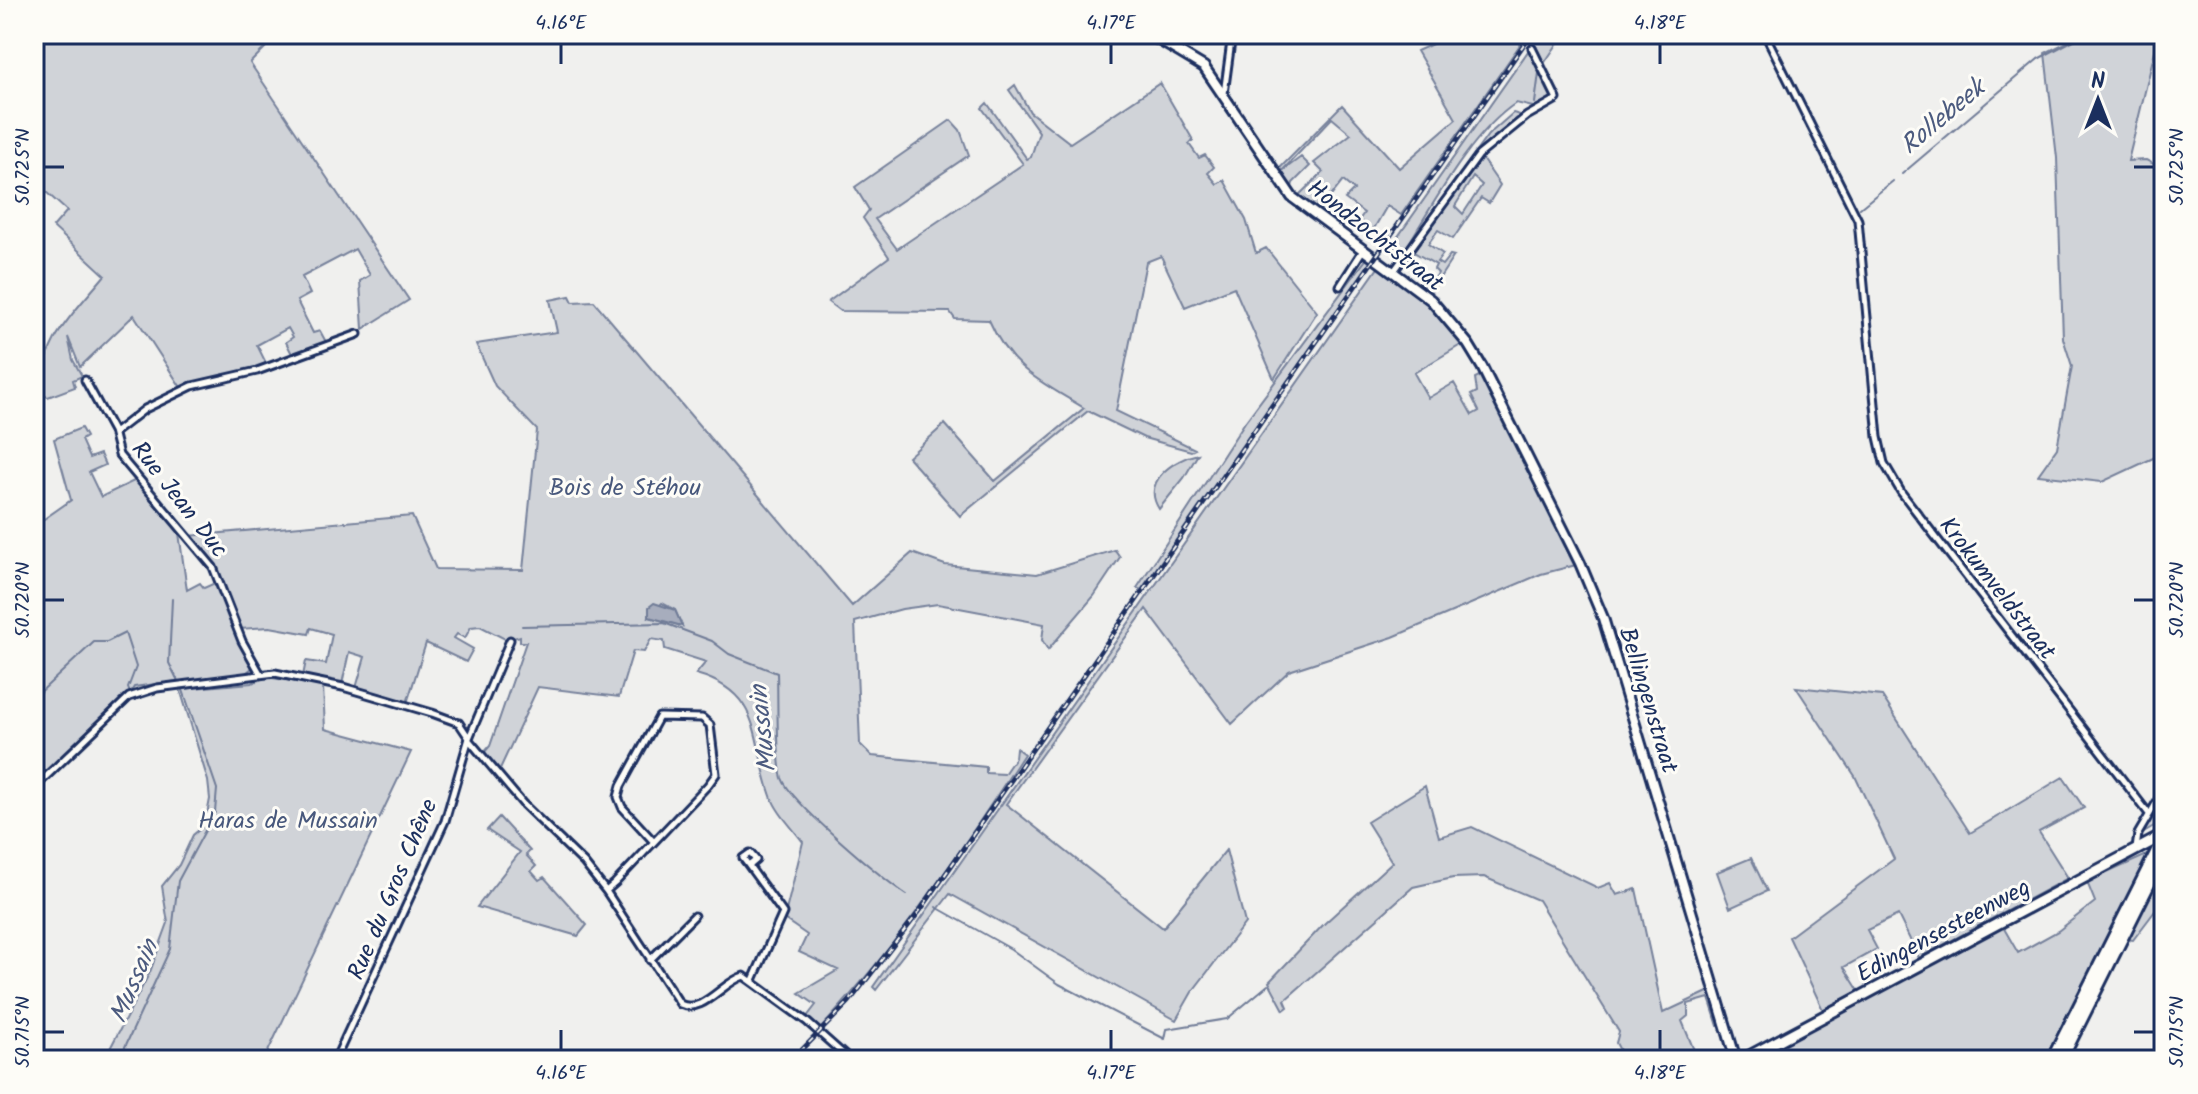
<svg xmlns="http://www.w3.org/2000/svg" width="2198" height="1094" viewBox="0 0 2198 1094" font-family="Kalam,sans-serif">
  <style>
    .green { fill: #d0d3d8; stroke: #76819b; stroke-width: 2; fill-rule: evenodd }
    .water { fill: #a7adbd; stroke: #6f7b97; stroke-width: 2 }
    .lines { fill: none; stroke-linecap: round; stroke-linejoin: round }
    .stream { stroke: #6f7b97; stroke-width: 2 }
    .street-casing { stroke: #1b2f5e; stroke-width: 11 }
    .secondary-casing { stroke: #1b2f5e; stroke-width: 14 }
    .primary-casing { stroke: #1b2f5e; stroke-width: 15 }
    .highway-casing { stroke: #1b2f5e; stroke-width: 16 }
    .street { stroke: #fdfcf7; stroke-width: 5 }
    .secondary { stroke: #fdfcf7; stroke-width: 8 }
    .primary { stroke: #fdfcf7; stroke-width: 9 }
    .highway { stroke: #fdfcf7; stroke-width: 10 }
    .rail-casing { stroke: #1b2f5e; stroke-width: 5 }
    .rail { stroke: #fdfcf7; stroke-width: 2; stroke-dasharray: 6; stroke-linecap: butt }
    .ticks { fill: none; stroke: #1b2f5e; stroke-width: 3 }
    .labels { text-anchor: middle; stroke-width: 6; stroke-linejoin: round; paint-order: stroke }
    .street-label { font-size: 24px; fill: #1b2f5e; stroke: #fdfcf7 }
    .park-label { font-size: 24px; fill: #48587c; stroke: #fdfcf7 }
    .water-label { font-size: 26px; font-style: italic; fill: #4c5b7f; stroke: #fdfcf7 }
    .neatline { fill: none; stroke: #1b2f5e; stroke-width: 3 }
    .ticks-label { font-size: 20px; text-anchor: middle; fill: #1b2f5e }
  </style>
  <rect width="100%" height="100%" fill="#f0f0ee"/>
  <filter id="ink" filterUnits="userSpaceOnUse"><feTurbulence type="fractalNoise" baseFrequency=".0125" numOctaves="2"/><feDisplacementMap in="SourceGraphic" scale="16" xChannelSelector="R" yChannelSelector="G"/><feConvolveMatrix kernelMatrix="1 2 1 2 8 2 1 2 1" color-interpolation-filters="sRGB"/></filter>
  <g filter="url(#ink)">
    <path class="green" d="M34,34H279L250,63L409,300L363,329L360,281L370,275L355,249L302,277L310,294L297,301L313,333L320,331L326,342L292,354L286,342L293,337L288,328L257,345L267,365L182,389L134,315L80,367L68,337L73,360L82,376L73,380L75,387L48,397L42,395C38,344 74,313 105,275L53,227L67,211L34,181Z
      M1454,34H1521L1524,39L1401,215L1387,206L1369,237L1359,231L1364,224L1359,220L1364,213L1345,199L1354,190L1343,181L1317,214L1297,197L1323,172L1314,163L1351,134L1332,118L1281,172L1301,157L1310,166L1293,183L1291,191L1276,172L1342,105L1399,168L1456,119L1417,51Z
      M1540,34H1564L1541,68L1553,98L1537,108L1516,103C1471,133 1434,203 1406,248H1390Z
      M2083,34H2159L2128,161L2146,160L2164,169V453L2102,482L2038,475L2057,448L2072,366L2063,338L2057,158L2045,53Z
      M1160,83L1193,140L1189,144L1199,158L1205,155L1214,167L1208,173L1217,184L1224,180L1246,220L1256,253L1266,248L1317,312L1274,379L1234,287L1185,307L1161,256L1146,262L1116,411L1195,449L1191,451L1144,438L1088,411L960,516L908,457L945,424L995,481L1084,408C1040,381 1010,369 989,320L955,319L950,312L840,311L828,302L889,257L863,218L869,210L855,187L951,120L960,130L969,155L875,219L897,249L1023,164L982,108L987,103L1027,159L1031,157L1039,132L1009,90L1015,85L1030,112L1070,143Z
      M1513,113L1523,116L1485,147L1429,223L1426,221L1488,135Z
      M1480,156L1500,185L1489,203L1481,198L1453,239L1438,230L1428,244L1443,254L1437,262L1442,265L1450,255L1454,256L1429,294L1418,285L1420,282L1430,287L1438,273L1434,269L1436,265L1412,251ZM1473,177L1482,185L1463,214L1455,206Z
      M1368,257L1372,260L1141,590L1137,588L1245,422Z
      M1380,265L1426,300L1464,343L1414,373L1428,398L1454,383L1472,415L1479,411L1471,395L1477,392L1475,378L1483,374L1576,565L1541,574L1393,637L1289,671L1232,724L1146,609L1006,804L1163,928L1226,850L1245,923L1192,992L1176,1020L950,894L876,990L873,987L911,933Z
      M570,296L573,302L594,301L852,606L912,553L945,565L1037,574L1115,550L1120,557L1094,596L1048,650L1042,640L1044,624L938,604L902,609L855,622L860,744L872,756L986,767V773L1004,774L1015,758L1016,748L1024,754C962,850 898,945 820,1029L806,1018L816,1005L799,993L838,970L799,952L807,935L784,919L803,842C793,828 777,813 771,796C751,740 764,693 696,674L706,662L665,649L664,641L651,639L644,652L633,651L619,697L538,687L499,771L483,754L490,746L526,642H520V636L507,640L480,626L471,627L465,638L457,634L454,638L473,649L466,662L426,643L407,703L356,688L365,657L349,652L342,684L303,676L306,661L326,664L332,634L311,628L309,634L270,627L239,629L218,571L188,536L412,516L436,569L523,570L537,430L495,386L476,344L557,332L550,300ZM662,603L675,610L682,626L649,617Z
      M81,428L86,437L81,440L89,458L100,454L105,465L89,472L101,497L138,479L179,533L187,590L200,583L204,588L217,582L252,668L242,676L130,692L34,785V526L71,500L54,439Z
      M1198,454L1184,478L1159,509C1141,481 1174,459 1198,454Z
      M266,677L323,686L325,729L411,752L264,1060H104L150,972L168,923L162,886L179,865L193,835L205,825L210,799L208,781L180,689L252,683Z
      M1796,687L1882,696L1970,833L2063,777L2084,808L2039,832L2068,878L1919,958L1898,915L1867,930L1877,949L1844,967L1859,991L1823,1010L1789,937L1894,859L1855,776Z
      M1425,786L1439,837L1472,827L1598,888L1610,883L1617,895L1636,889L1663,1013L1712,990L1722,1026H1718L1709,998L1688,1004V1016L1682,1021L1698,1060H1625L1616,1043L1619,1032L1538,900L1484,877L1453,878L1413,887L1285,1000L1288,1007L1284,1010L1269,982L1325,923L1392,862L1367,822Z
      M2164,798V821L2142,834Z
      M499,817L530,851L526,855L536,866L531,871L539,880L544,877L587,925L578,936L477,907L520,852L487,830Z
      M2149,854L2046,1060H1752L2002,925L2018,953L2058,931L2095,902L2087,882Z
      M1751,858L1767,891L1730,908L1717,872Z
      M2164,863V899L2133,940L2126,939Z"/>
    <path class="water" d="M654,603L675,610L682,626L649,617V607Z"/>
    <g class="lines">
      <path class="stream" d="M1535,47V45
        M1533,55L1539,73L1535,103
        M1902,174L2038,59L2085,34
        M1860,208L1893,181
        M522,626L664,623L712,641L729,654L777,673C778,697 776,758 782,778C790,802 883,879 907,895
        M131,692L134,687L178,681L169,663L172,599
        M34,698L94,642H107L125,633L136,667L128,688L130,693
        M936,907L1011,949L1059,984L1165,1039L1167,1029L1227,1019L1268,985
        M119,1060L170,949L178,881L215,812L217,789L183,690"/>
      <defs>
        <path id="street" d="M1524,34V35
          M1765,34L1858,220L1878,437L1884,463L1901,492L2149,814
          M1224,94L1232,34
          M1394,271L1479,155L1527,116L1557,99L1532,48
          M1340,286L1363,250
          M85,380L113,431L119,455L213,567L242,641L260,673
          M114,433L145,409L192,386L257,371L358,334
          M469,740L523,804L584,863L606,891L680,1004C703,1015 722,982 744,976L806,1021L850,1060
          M34,788L129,697L157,688L275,673L343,687L432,713L459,723L469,738
          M2136,849L2138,834L2164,790
          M749,866L743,858L750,853L756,860L749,866L783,913L753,980
          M606,891L615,883L708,785L716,774L710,725L702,718L659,717L621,786L618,797L622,807L654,842
          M650,960L694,916
          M335,1060L445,821L469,738L510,640"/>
        <path id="secondary" d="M1149,34L1204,67L1292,197L1431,300L1468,344L1482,367L1580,563L1603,618L1736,1060"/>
        <path id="primary" d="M1742,1060L2164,835"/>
        <path id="highway" d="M2052,1060L2164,837
          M2061,1060L2164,854"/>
      </defs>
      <use href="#street" class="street-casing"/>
      <use href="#secondary" class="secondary-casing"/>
      <use href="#primary" class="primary-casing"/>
      <use href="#highway" class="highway-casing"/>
      <use href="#street" class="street"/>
      <use href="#secondary" class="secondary"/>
      <use href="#primary" class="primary"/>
      <use href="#highway" class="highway"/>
      <defs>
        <path id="rail" d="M792,1060L849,1002L919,912L1531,34"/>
      </defs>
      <use href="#rail" class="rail-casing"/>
      <use href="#rail" class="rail"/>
    </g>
  </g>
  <path class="ticks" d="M561,44V64M1111,44V64M1660,44V64M44,167H64M2134,167H2154M44,600H64M2134,600H2154M561,1030V1050M1111,1030V1050M1660,1030V1050M44,1032H64M2134,1032H2154"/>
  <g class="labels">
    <g class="street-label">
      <text transform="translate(1376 235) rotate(38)" y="8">Hondzochtstraat</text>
      <text transform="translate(180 499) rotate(52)" y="8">Rue Jean Duc</text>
      <text transform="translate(1998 588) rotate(52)" y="8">Krokumveldstraat</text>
      <text transform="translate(1649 700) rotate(73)" y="8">Bellingenstraat</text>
      <text transform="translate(392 889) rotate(-67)" y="8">Rue du Gros Chêne</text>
      <text transform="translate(1943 930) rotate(-28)" y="8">Edingensesteenweg</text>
    </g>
    <g class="park-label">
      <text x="625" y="495">Bois de Stéhou</text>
      <text x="288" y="828">Haras de Mussain</text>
    </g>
    <g class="water-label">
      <text transform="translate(1942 116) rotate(-40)" y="9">Rollebeek</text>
      <text transform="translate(762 729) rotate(-96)" y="9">Mussain</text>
      <text transform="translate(133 981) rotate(-67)" y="9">Mussain</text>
    </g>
  </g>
  <rect width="2198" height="1094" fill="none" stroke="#fdfcf7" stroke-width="88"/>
  <g transform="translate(2098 100)" stroke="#fdfcf7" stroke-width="6" paint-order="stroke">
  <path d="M0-6L14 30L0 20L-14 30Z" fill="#1b2f5e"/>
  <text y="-12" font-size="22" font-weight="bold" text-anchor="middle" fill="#1b2f5e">N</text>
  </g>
  <rect x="44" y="44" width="2110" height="1006" class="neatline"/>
  <g class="ticks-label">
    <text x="561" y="29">4.16°E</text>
    <text x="1111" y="29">4.17°E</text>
    <text x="1660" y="29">4.18°E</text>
    <text transform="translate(22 167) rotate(-90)" y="7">50.725°N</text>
    <text transform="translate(2176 167) rotate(-90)" y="7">50.725°N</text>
    <text transform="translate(22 600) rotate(-90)" y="7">50.720°N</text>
    <text transform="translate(2176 600) rotate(-90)" y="7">50.720°N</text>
    <text transform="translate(22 1032) rotate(-90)" y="7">50.715°N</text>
    <text transform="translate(2176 1032) rotate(-90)" y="7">50.715°N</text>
    <text x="561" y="1079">4.16°E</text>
    <text x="1111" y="1079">4.17°E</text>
    <text x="1660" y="1079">4.18°E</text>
  </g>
</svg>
